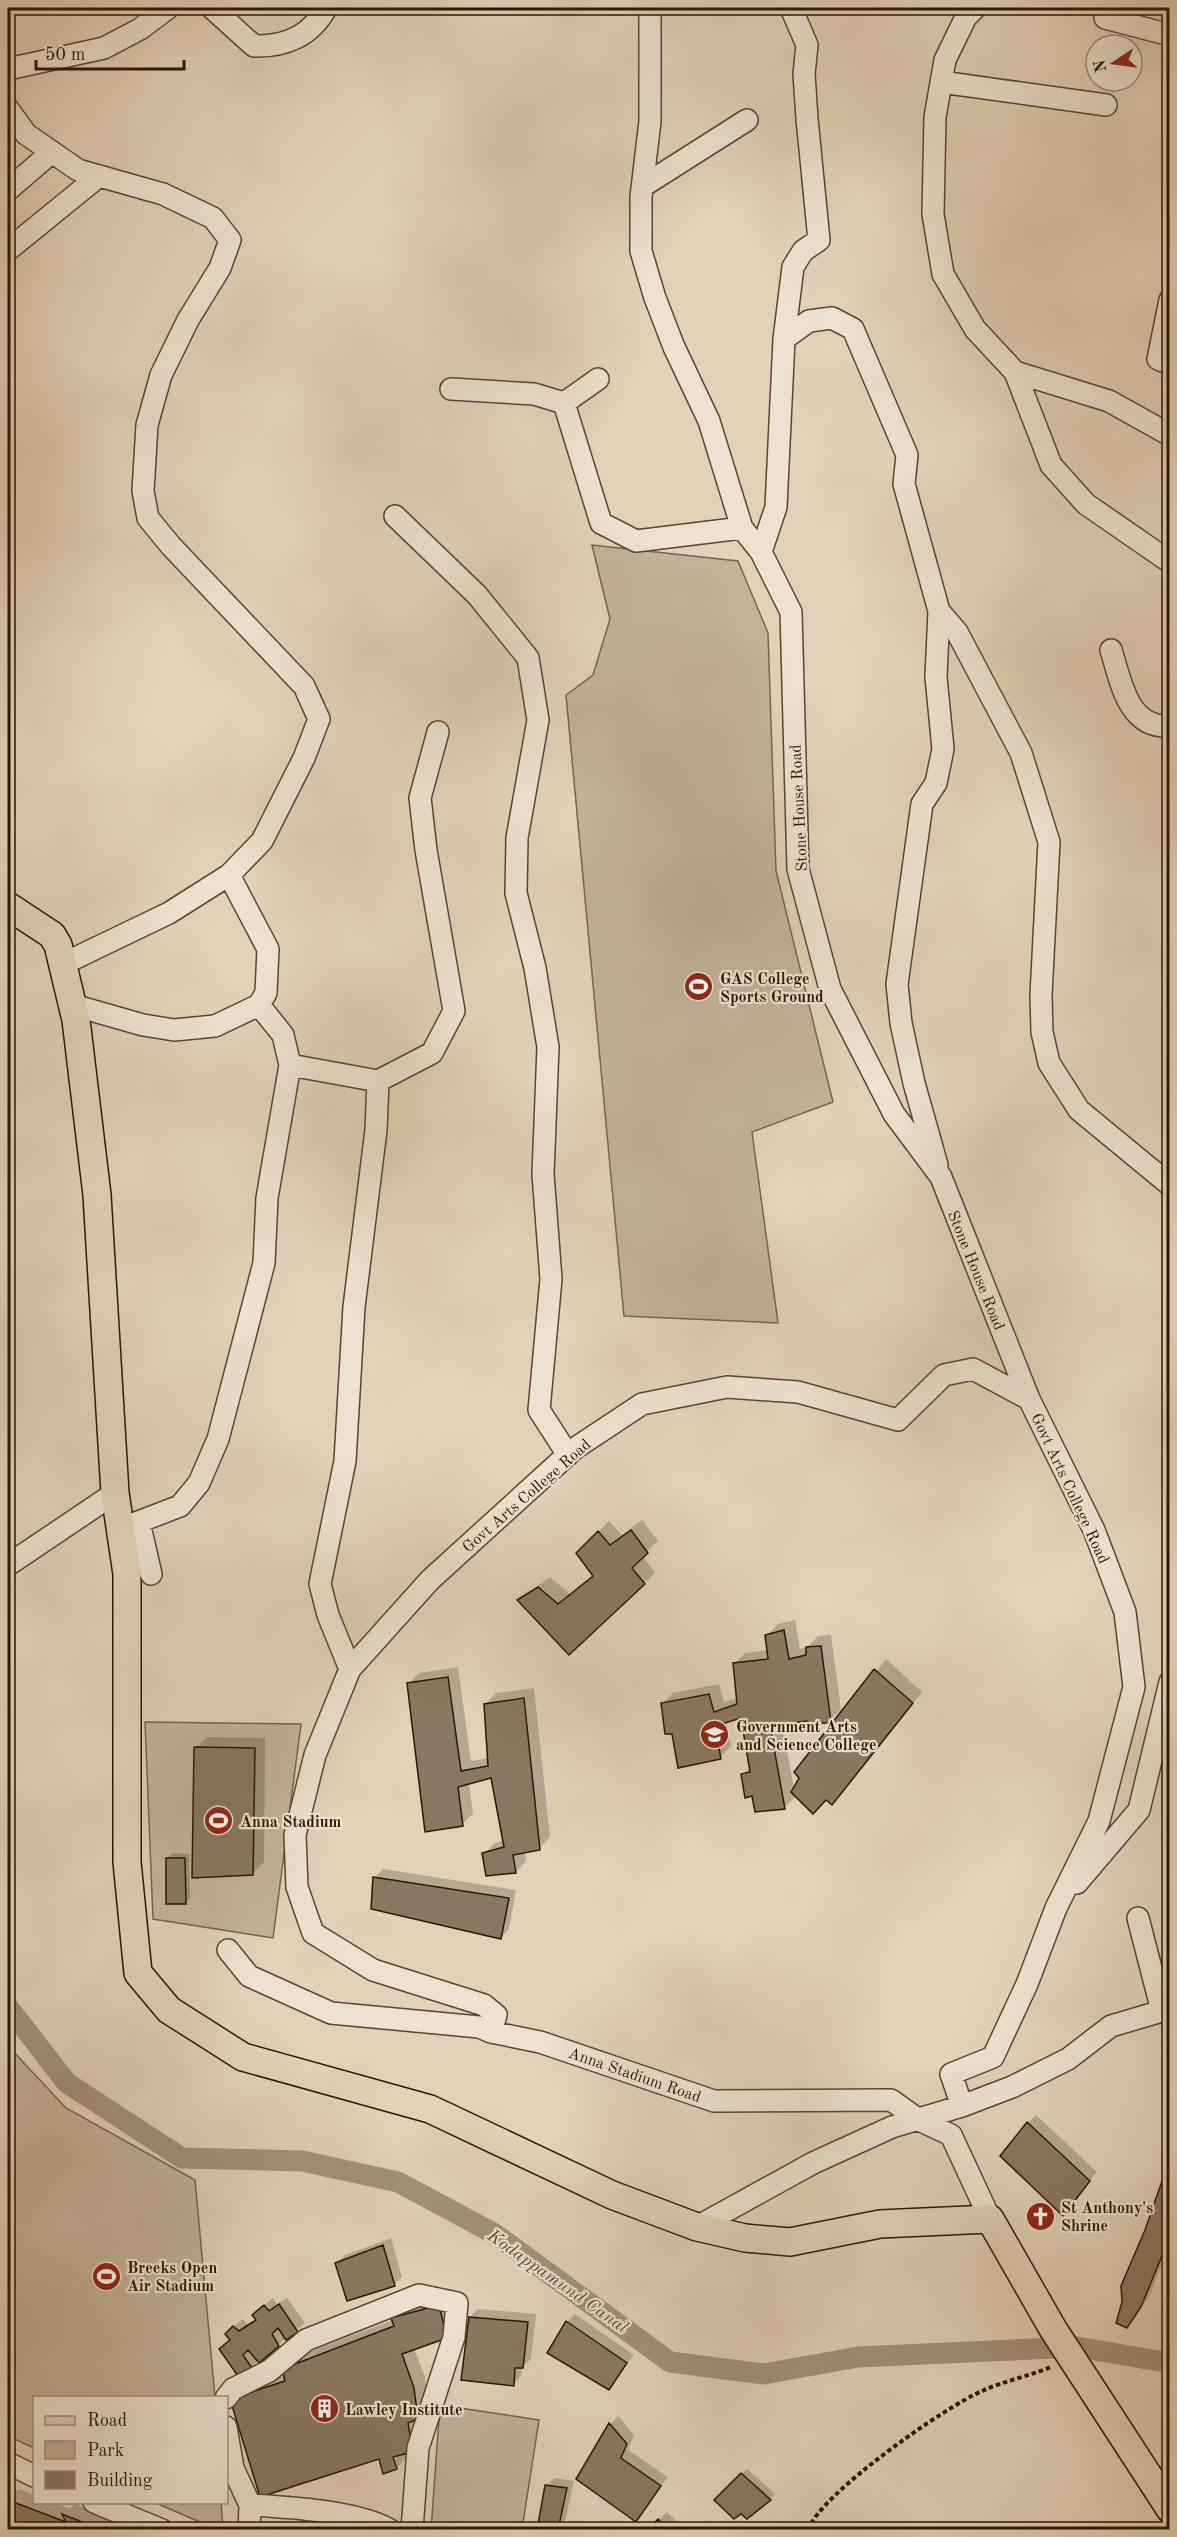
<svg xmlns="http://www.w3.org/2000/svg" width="1177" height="2537" viewBox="0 0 1177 2537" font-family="'Old Standard TT',serif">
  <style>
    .green { fill: #c3b299; stroke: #76644e; stroke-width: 1.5 }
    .shadow { fill: #0003 }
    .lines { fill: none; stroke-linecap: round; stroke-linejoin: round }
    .canal { stroke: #a3927a; stroke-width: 21 }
    .building { fill: #897861; stroke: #281603; stroke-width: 1.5 }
    .minor-casing { stroke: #574530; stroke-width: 24 }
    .major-casing { stroke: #281603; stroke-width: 30 }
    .path { stroke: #281603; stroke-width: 4; stroke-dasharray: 4.5 3; stroke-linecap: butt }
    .minor { stroke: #ede2d1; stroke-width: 21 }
    .major { stroke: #e3d2b8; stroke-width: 27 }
    .labels { text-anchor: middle; stroke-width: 4.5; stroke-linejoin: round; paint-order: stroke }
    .street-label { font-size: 16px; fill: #281603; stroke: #ede2d1 }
    .poi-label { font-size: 16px; font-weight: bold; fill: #281603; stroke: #ede2d1; text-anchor: start }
    .water-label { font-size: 18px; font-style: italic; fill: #594833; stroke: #ede2d1 }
  </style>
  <rect width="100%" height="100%" fill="#e3d2b8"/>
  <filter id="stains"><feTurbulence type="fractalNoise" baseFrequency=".00333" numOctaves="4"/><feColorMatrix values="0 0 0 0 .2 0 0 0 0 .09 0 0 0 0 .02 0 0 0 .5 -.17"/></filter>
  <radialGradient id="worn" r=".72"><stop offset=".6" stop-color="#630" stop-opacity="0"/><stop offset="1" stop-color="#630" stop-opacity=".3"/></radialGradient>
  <path class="green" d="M592,545L738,561L768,633L776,871L833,1102L752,1132L778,1323L624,1316L566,695L593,675L610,619Z
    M145,1722L301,1724L273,1938L153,1919Z
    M8,2046L66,2108L195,2180L215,2397L34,2398V2448L8,2436Z
    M440,2405L539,2420L522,2529L431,2530Z
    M156,2503H221L223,2529H216Z"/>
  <path class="shadow" d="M642,1520L658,1541L642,1556L655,1573L569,1653L519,1600L550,1577L570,1594L594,1575L578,1553L609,1521L622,1535Z
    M795,1620L800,1649L807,1647L818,1636L831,1635L841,1709L830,1720L807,1719L782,1723L794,1789L801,1778L796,1772L886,1659L922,1692L842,1792L826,1798L796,1796L785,1807L756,1811L753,1794L743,1775L751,1767L742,1716L726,1721L731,1746L720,1757L662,1704L673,1693L719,1684L724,1702L738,1698L734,1664L745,1653L768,1650L767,1635L778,1624Z
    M458,1667L471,1761L489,1758L485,1704L496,1693L534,1688L550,1837L539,1848L525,1851L526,1861L516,1872L484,1854L495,1843L504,1840L492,1776L469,1783L473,1814L462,1824L408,1684L419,1673Z
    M207,1737L265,1738L264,1862L253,1873L196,1748Z
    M172,1853L189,1854L190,1898L185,1903L167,1859Z
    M383,1869L516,1890L509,1929L501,1937L375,1877Z
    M1036,2115L1097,2172L1063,2214L1028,2123Z
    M1170,2163V2243L1149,2297L1127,2326L1147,2231Z
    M391,2238L402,2277L394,2285L337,2263L345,2255Z
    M450,2295L458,2326L414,2348L425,2377L428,2407L406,2452L407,2457L397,2468L384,2472L380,2457L261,2495L242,2389L285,2375L294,2358L393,2320L403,2308Z
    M273,2298L277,2304L287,2298L305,2323L251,2367L227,2334L242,2319L248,2324L256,2319L262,2307Z
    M478,2309L536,2314L531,2359L522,2367L521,2376L513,2384L470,2317Z
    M575,2314L634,2355L609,2388L567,2322Z
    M618,2416L634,2435L628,2450L668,2477L636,2520L578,2479L611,2424Z
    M747,2469L775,2494L747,2517L716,2500Z
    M555,2478L574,2481L563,2530H538L546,2486Z
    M19,2489L34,2495V2502H53L70,2509L75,2504L141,2530H8V2495Z
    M667,2512L681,2526L677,2530H648Z
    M1159,2525L1162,2530H1154Z"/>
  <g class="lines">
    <path class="canal" d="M8,2007L67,2083L182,2158L302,2161L398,2182L495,2234L670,2362L764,2374L858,2357L1077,2347L1170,2363"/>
  </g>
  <path class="building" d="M631,1530L648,1553L632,1568L645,1584L569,1655L517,1600L538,1587L558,1604L593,1576L576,1553L598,1531L610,1545Z
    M784,1630L789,1659L806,1655V1647L821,1646L831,1722L812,1725L807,1721L770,1726L785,1809L755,1812L752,1796L745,1798L741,1774L750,1772L741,1718L715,1726L721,1759L678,1768L672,1734H665L661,1703L709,1694L714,1712L737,1704L733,1663L768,1659L765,1635Z
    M874,1669L913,1703L832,1805L826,1800L813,1814L791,1792L799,1778L794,1772Z
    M448,1677L461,1771L488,1766L484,1704L524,1698L540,1850L513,1855L516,1873L486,1876L482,1853L504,1847L491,1778L458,1787L463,1826L425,1832L407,1683Z
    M194,1747L255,1748L253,1875L192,1878Z
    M166,1858H185L186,1904H166Z
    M373,1877L509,1898L501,1939L371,1909Z
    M1027,2122L1090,2181L1063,2216L1000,2156Z
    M1170,2158V2236L1141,2307L1127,2328L1116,2323L1122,2302L1121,2286L1145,2230Z
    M383,2245L395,2286L347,2301L335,2263Z
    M279,2304L298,2332L286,2340L278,2328L272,2334L279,2346L259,2363L248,2350L243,2355L252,2368L238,2376L219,2349L230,2340L225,2334L233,2326L239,2331L256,2320L252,2315L264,2305L269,2311Z
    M439,2305L447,2338L402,2354L414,2388L418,2419L408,2423L413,2452L393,2457L397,2469L383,2474L379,2459L260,2497L230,2399L285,2381L282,2369L394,2326L391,2318Z
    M469,2317L528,2322L523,2368H515L514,2386L461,2380Z
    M566,2321L627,2363L609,2390L547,2353Z
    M609,2423L627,2444L621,2458L661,2486L636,2522L576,2479Z
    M741,2473L771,2500L747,2519L741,2514L734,2519L714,2500Z
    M545,2485L567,2488L558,2530H537Z
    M8,2500L66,2522L62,2514L102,2530H8Z
    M658,2519L668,2530H647Z"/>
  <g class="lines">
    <defs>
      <path id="minor" d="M212,8L254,46C285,47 311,36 326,8
        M650,8V121L641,197V251L655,298L674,347L709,421L742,528
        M975,8L966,17L945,60L935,117L933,214L943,274L975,329L1015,372L1051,465L1086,504L1170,562
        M1107,8L1105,18L1170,35
        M8,69L104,48L140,29L168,8
        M941,82L1106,105
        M8,109L26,134L78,170L163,194L213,218L230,240L220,268L188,320L161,375L147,425L143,491L148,518L171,546L304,686L319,719L304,758L262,841L229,875L169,913L63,964
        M643,186L747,120
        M8,190L52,152
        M8,250L99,176
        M1170,300L1158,359L1170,364
        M784,339L793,267L803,251L819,240L807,119L804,74L807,45L791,8
        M1015,372L1109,401L1170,435
        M598,379L564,403L601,523L636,541L742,528L761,552L791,612L798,869L830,989L894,1114L941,1177L1029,1399
        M451,389L534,394L564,403
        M395,516L477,595L528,658L538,720L517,838L516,893L535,968L548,1047L543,1174L551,1279L539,1410L568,1455
        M761,552L776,507L784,339L809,321L832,318L853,329L907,455L904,484L939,611L936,677L943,749L936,783L922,804L897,984L901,1023L914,1083L937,1165
        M939,611L957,632L1021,753L1049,842L1041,995L1042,1032L1049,1063L1079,1110L1170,1185
        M1111,650C1121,682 1128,729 1170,726
        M73,1005L143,1025L174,1030L215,1026L259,1005L266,993L268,949L229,875
        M290,1065L378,1081
        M139,1522L151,1574
        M120,1529L180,1506L199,1483L218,1439L264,1263L267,1198L290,1065L283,1035L259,1005
        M8,1565L115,1493
        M350,1669L328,1615L320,1584L345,1461L354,1307L376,1130L378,1081L432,1053L454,1011L426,850L420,798L438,732
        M1077,1883L1139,1810L1170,1682
        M1138,1918L1162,2011
        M228,1950L249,1976L331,2013L479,2027L491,2032L496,2015L484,2005L373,1970L313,1933L297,1887L295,1835L315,1755L350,1669L430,1580L574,1449L642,1404L727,1387L798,1392L898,1420L944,1375L973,1369L1029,1399L1094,1530L1125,1612L1134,1687L1099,1821L1056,1908L1027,1984L993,2057L951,2074L962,2106L1012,2087L1068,2059L1111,2026L1162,2011L1170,2012
        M491,2032L540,2042L714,2101L891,2100L919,2120L951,2135L990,2219
        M697,2227L813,2163L892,2127L962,2106
        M226,2398L233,2389L269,2371L306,2340L419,2295L457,2303L454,2337L418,2448L412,2530
        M226,2427L233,2468L250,2505
        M8,2463L34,2476
        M94,2502L162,2530
        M249,2530L250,2505C287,2507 358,2511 390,2530"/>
      <path id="major" d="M8,906L52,935L58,945L76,1020L97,1195L115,1493L127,1574V1862L138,1973L169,2010L243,2057L430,2109L612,2195L697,2227L745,2238L790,2242L880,2224L990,2219L1053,2329L1170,2509"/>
    </defs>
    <use href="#minor" class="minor-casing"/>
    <use href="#major" class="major-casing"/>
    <path class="path" d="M808,2530C820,2494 945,2407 982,2391C1004,2381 1029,2376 1051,2367"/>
    <use href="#minor" class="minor"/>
    <use href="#major" class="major"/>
  </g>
  <defs>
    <symbol id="stadium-disc" viewBox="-11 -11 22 22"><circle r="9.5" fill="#8f2418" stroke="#ede2d1"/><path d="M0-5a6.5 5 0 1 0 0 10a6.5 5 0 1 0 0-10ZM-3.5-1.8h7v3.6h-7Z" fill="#fff"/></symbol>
    <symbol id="university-disc" viewBox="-11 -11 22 22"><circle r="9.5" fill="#8f2418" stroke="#ede2d1"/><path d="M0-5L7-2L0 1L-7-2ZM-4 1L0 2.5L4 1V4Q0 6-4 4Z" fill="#fff"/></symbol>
    <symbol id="church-disc" viewBox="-11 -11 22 22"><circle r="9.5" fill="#8f2418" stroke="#ede2d1"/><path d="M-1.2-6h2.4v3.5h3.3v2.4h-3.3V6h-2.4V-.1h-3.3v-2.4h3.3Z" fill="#fff"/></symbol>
    <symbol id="building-disc" viewBox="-11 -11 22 22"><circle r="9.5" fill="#8f2418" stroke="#ede2d1"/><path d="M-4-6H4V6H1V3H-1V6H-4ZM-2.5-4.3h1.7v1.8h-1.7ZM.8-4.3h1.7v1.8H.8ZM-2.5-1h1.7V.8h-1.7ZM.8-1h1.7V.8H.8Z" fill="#fff"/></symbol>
  </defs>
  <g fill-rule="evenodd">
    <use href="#stadium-disc" x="682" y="970" width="33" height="33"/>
    <use href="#university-disc" x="698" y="1718" width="33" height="33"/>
    <use href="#stadium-disc" x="202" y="1804" width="33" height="33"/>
    <use href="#church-disc" x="1024" y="2200" width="33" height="33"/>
    <use href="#stadium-disc" x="90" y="2260" width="33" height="33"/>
    <use href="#building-disc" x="308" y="2392" width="33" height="33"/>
  </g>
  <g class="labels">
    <g class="street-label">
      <text transform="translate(798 808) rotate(-93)" y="6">Stone House Road</text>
      <text transform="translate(977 1270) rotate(68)" y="6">Stone House Road</text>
      <text transform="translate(1071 1488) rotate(65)" y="6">Govt Arts College Road</text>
      <text transform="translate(526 1495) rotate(-41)" y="6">Govt Arts College Road</text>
      <text transform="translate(635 2074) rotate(19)" y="6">Anna Stadium Road</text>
    </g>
    <g class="poi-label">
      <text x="720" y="984">GAS College<tspan x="720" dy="18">Sports Ground</tspan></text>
      <text x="736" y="1732">Government Arts<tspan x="736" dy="18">and Science College</tspan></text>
      <text x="240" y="1827">Anna Stadium</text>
      <text x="1061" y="2213">St Anthony's<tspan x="1061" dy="18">Shrine</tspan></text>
      <text x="127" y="2273">Breeks Open<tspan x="127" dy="18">Air Stadium</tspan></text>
      <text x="345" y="2415">Lawley Institute</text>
    </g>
    <g class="water-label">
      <text transform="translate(558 2281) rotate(35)" y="6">Kodappamund Canal</text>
    </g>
  </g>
  <rect width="1177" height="2537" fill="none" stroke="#e3d2b8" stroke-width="30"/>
  <rect x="9" y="9" width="1159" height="2519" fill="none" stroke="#281603" stroke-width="3"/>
  <rect x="15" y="15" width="1147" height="2507" fill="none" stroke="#281603" stroke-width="1.5"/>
  <rect x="33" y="2396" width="195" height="108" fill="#ede2d1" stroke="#9e907f" stroke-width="1.5"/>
  <rect x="45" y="2416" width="30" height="9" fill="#e3d2b8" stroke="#9e907f" stroke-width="1.5"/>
  <text x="87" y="2426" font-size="18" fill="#281603">Road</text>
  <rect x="45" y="2441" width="30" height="18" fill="#c3b299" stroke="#9e907f" stroke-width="1.5"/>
  <text x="87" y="2456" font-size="18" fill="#281603">Park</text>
  <rect x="45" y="2471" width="30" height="18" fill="#897861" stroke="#9e907f" stroke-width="1.5"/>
  <text x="87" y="2486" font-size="18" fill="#281603">Building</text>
  <g transform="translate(1114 63) rotate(257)"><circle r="28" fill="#ede2d1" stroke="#9e907f" stroke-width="1.5"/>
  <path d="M0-4.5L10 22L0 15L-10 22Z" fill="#8f2418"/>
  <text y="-9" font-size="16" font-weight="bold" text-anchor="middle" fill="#281603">N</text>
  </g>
  <path d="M36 60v9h148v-9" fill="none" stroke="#281603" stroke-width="3"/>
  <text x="45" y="60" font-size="18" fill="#281603" stroke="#ede2d1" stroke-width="4.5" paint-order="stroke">50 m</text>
  <rect width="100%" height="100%" filter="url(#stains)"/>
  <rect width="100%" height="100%" fill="url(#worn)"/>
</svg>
